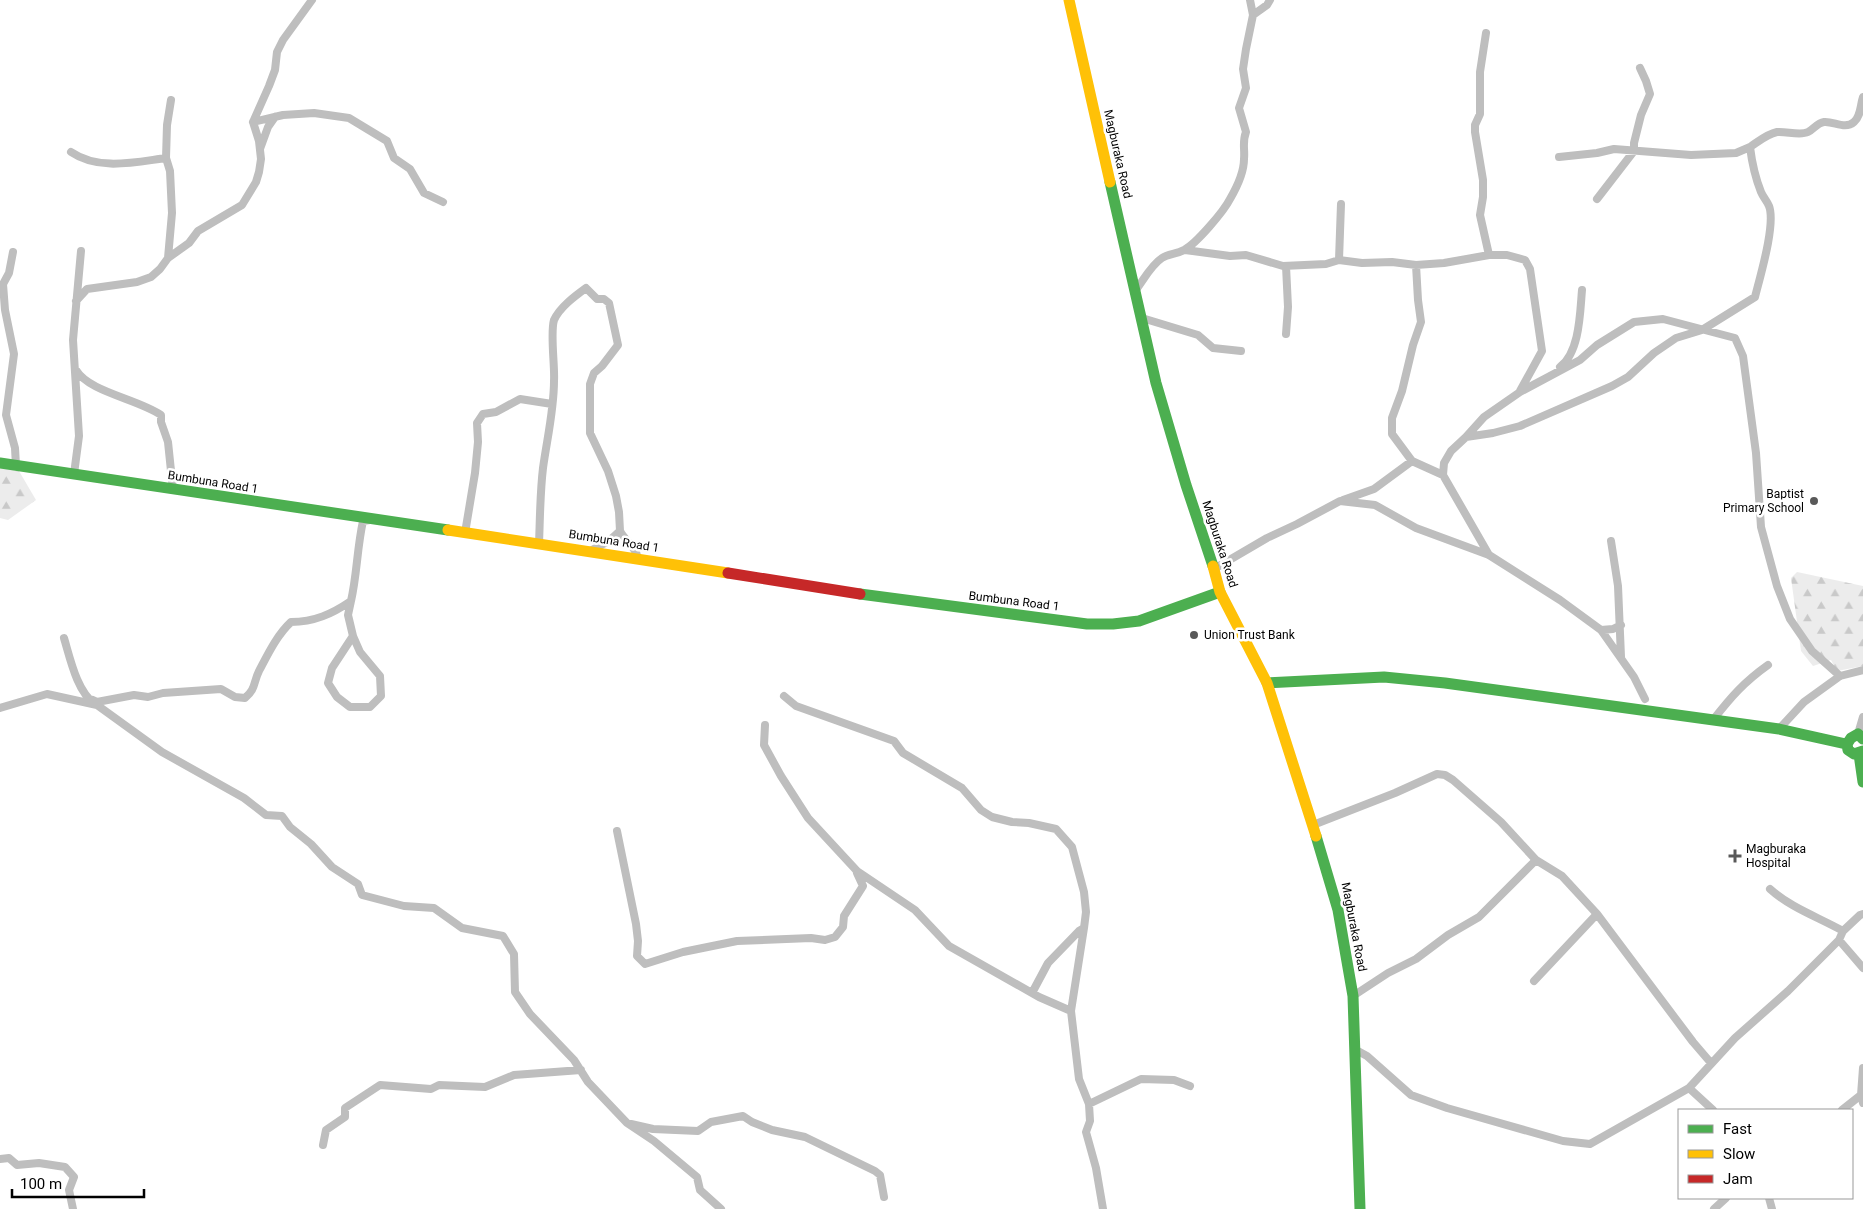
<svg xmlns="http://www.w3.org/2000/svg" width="1863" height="1209" viewBox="0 0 1863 1209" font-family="Roboto,sans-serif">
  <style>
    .forest { fill: url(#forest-firs) }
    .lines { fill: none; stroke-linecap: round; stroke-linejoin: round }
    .street { stroke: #bebebe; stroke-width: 8 }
    .fast { stroke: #4caf50; stroke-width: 11 }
    .slow { stroke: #ffc107; stroke-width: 11 }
    .jam { stroke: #c62828; stroke-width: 11 }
    .poi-dot { fill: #595959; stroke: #fff; stroke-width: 2 }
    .labels { text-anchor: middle; stroke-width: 5; stroke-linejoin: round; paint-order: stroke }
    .street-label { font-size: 12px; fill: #000; stroke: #fff }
    .poi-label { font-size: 12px; fill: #000; stroke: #fff; text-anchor: start }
  </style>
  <defs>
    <pattern id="forest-firs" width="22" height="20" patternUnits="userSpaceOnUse" patternTransform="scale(1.25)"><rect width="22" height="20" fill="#ececec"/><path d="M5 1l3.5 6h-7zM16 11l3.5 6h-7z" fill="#c9c9c9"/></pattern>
  </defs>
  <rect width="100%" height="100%" fill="#fff"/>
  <path class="forest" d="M0,468L19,471L36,500L8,520L0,518Z
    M1797,572L1863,586V666L1837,671L1831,660L1813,666L1801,651L1791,578Z"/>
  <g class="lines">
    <path class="street" d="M1250,0L1253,15
      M1486,33L1480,72V114L1475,125V132L1483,180V197L1480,215L1489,255
      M253,122L269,86L275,70L277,52L283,40L312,0
      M260,149L268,127L275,117
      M71,152C99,171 135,162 166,158
      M1559,157L1597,153L1614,149L1691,155L1736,153L1750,147
      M1597,199L1634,151V143L1641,115L1650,94L1646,81L1640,68
      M1185,250L1230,256L1246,255L1283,266L1326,264L1339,260L1362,263L1392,262L1416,265L1444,263L1489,255H1507L1525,260L1530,269L1542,351L1520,391
      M13,252L9,273L3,284L5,310L14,354L6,415L15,448L16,466
      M168,258L172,213L170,171L166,158L167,125L171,100
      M1339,260L1341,204
      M1416,265L1418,300L1421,322L1413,345L1402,391L1392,418V434L1412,461L1443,475
      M1135,291C1143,281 1151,265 1162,258C1168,254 1177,254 1184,250C1196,244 1224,211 1230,199C1237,187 1244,173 1244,159C1245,149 1242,142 1246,132L1239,108L1246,88L1243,69L1246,49L1253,15L1267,5L1270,0
      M76,301L87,289L137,282L151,277L160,269L168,258L189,243L198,231L242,205L256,182L259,172L261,159L259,141L253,122L283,115L314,113L349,118L387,141L394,158L410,169L424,193L443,202
      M1142,318L1198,335L1213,348L1241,351
      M1286,334L1288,307L1286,266
      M1560,367C1580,352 1580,312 1582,290
      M76,370C89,392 138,399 161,415V422L168,442L173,490
      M1466,437L1484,417L1520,392L1580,360L1597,345L1634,322L1663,319L1735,338L1743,356L1756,453L1761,527L1777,586L1790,619L1812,651L1840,676
      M74,474L79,436L73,340L81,251
      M1343,500L1374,489L1412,461
      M620,531C625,541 636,546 638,559
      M465,533L475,473L478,442L477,423L483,414L496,412L520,399L552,404
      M1611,541L1618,586L1621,657
      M539,544C540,519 540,493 543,468C547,439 554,410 554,381C555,366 550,333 554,320C560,307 575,296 586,288L597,299H604L609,303L618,345L602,366L594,373L590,384V433L608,471L616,496L619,512L620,531L609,541L590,551
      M1489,555L1443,475L1444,463L1451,451L1466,437L1493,433L1520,426L1612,386L1628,377L1654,353L1676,338L1702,330L1755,297C1760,277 1776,224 1769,206C1767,201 1763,197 1761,192C1755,177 1752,163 1750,147C1759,141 1767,134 1777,132C1786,131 1800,136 1808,132C1814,129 1817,123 1824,122C1834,121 1845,130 1854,122C1861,116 1860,106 1863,97
      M1214,569L1267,538L1297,524L1340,501L1375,505L1416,528L1489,555L1560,600L1601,630L1634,677L1645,699
      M351,601C357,575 357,548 363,521L370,520
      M1601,630L1613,629L1621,625
      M64,638C70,658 77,692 95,704
      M784,696L796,706L894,741L903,753L962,788L981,810L992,817L1012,822L1029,823L1056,829L1072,847L1084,892L1086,912L1084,928L1079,931L1048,963L1032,993
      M93,700L97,702L134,695L148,697L163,693L221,689L235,697L245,698C256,689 253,683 259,671C268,654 277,635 291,622C314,622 332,614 351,601L348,615L353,636L360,652L380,676L381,696L370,707H350L337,697L328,683L332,668L353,636
      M0,708L47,694L97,705L162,752L244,798L266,815L282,816L290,827L311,844L332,867L358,884L362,895L404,906L434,908L462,928L503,936L514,954L515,992L530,1014L574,1060L588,1082L627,1123L654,1141L697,1177L700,1190L721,1209
      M1713,720C1731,697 1744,682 1768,665
      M765,725L764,745L781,776L808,818L857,871L915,910L949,946L1039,997L1071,1011L1079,1079L1089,1104L1090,1121L1086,1132L1096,1168L1103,1209
      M1779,729L1804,702L1840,676L1863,670
      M1858,734L1863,717
      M1313,825L1395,793L1437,774L1445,775L1453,780L1501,822L1536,860
      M617,831L636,924L638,941L637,956L645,964L683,952L737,941L811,938L825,940L835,937L843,927L844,916L863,886L857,873
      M1770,889C1791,908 1818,917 1843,931
      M1839,940L1863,968
      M1534,981L1597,914
      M1353,996L1388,973L1416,959L1448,935L1479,917L1536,860L1562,876L1597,914L1693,1042L1711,1063
      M1071,1011L1084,928
      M1356,1050L1367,1056L1411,1095L1447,1108L1563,1141L1590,1144L1689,1088L1735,1038L1788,991L1839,940L1843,931L1860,915L1863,914
      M1863,1068L1861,1095L1863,1103
      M1689,1088L1713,1110
      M1089,1104L1141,1079L1174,1080L1190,1086
      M1842,1110L1861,1095
      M631,1124L653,1129L698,1131L711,1122L743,1116L752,1122L772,1130L805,1137L875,1171L880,1175L884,1197
      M323,1145L326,1130L345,1117V1108L380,1085L431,1089L439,1085L485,1087L514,1075L581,1070
      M0,1159L9,1158L17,1165L39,1163L65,1167L74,1177L69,1190L73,1209
      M1769,1198L1772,1209
      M1714,1209L1726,1198"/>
    <path class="fast" d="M1110,182L1156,383L1186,485L1213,566
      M0,463L448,530
      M860,594L1087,624H1113L1139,621L1220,592
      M1267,683L1384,677L1445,683L1779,729L1846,744
      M1863,739L1858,734L1851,738L1847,744L1848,750L1854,754L1863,751
      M1859,754L1863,782
      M1316,836L1338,910L1353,996L1360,1209"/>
    <path class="slow" d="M1069,0L1110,182
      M448,530L728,573
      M1213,566L1220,592L1267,683L1316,836"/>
    <path class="jam" d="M728,573L860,594"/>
  </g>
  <g class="poi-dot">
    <circle cx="1814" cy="501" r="5"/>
    <circle cx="1194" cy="635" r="5"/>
    <path d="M1732.5 848.5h5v5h5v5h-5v5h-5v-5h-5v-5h5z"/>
  </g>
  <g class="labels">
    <g class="street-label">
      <text transform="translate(1118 154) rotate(77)" y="4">Magburaka Road</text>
      <text transform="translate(213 482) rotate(9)" y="4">Bumbuna Road 1</text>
      <text transform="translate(614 541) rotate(9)" y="4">Bumbuna Road 1</text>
      <text transform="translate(1220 544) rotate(72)" y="4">Magburaka Road</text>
      <text transform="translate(1014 601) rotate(7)" y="4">Bumbuna Road 1</text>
      <text transform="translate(1354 927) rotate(79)" y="4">Magburaka Road</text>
    </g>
    <g class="poi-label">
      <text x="1804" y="498" text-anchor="end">Baptist<tspan x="1804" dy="14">Primary School</tspan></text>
      <text x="1204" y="639">Union Trust Bank</text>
      <text x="1746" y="853">Magburaka<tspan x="1746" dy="14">Hospital</tspan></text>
    </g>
  </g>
  <rect x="1678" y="1109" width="175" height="90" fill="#ffffff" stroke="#999999"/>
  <rect x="1688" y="1125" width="25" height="8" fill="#4caf50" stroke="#999999"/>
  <text x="1723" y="1134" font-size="15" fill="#000000">Fast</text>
  <rect x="1688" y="1150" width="25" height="8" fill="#ffc107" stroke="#999999"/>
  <text x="1723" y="1159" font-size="15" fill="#000000">Slow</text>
  <rect x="1688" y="1175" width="25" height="8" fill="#c62828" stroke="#999999"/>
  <text x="1723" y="1184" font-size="15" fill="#000000">Jam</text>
  <path d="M12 1189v8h132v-8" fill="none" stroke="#000000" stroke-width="2.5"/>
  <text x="20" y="1189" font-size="15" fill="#000000" stroke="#ffffff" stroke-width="4" paint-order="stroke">100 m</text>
</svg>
